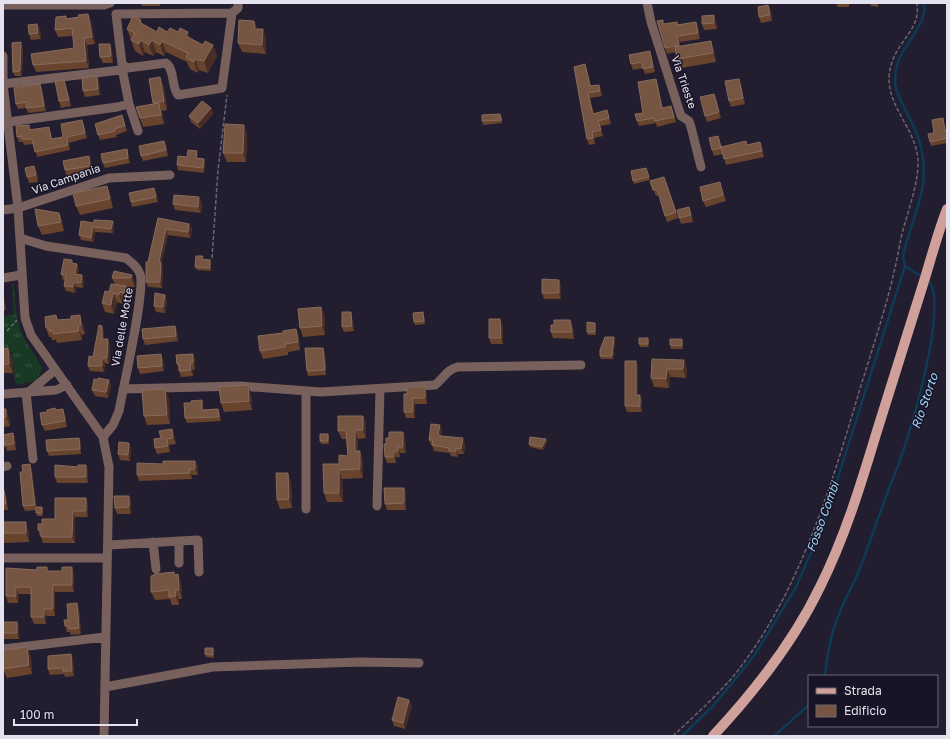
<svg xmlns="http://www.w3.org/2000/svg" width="950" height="739" viewBox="0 0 950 739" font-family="'Golos Text',sans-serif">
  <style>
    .park { fill: url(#park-tufts) }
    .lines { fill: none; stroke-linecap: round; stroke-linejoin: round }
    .stream { stroke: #0d3b56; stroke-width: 2.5 }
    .path { stroke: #6a6676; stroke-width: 1.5; stroke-dasharray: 4 2; stroke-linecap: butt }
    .minor { stroke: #78615d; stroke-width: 9 }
    .major { stroke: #d0a19a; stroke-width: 10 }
    .wall { fill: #68442e }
    .shaded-wall { fill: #472d25 }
    .building { fill: #765542; stroke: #876b5d }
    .labels { text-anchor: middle; stroke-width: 3; stroke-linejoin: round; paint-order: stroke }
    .street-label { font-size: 11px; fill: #e5e2ef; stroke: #191425 }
    .water-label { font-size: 12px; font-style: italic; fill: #9fd6fd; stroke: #191425 }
  </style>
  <defs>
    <pattern id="park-tufts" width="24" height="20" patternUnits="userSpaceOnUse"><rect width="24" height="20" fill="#183923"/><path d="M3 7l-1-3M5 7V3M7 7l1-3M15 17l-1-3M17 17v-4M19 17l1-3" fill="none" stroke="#395543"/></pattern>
  </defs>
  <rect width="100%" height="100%" fill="#221d2f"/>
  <path class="park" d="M14,283C15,301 15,319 23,336C28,347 37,356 42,368L37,380L19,385L15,382L12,352L3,353V316L14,314L12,285Z"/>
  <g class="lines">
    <path class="stream" d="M922,277L905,266L903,256C913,211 934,186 918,137C914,123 894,94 895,81C895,74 897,64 900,57C906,44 930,18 923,3
      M825,676C827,656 830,636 838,617C843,602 852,588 858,573C871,541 881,508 894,476C909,440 950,303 928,280
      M682,736L713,706L754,656L795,589L822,528L905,266
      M774,736L809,705"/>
    <path class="path" d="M212,258L218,170L227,95
      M7,331L17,320
      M673,736C694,716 718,695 736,673C799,593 831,487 859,392C874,343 891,294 900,243C905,217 919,186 918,160C916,129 888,108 889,77C891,47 913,37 917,15C918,12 917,7 917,3"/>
    <path class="minor" d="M647,3L651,22L681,116L689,121L691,127L701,167
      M3,5H104L110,3
      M232,13L222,88L178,95C171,86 175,70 166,63L127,68L122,64L116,14Z
      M232,13L238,8V3
      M3,56V84L18,208L25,318L31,335L103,437L109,467L104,736
      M3,84L120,70L123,73L129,104L117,107L8,122
      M129,104L138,131
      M3,210L18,208L109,178L170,175
      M20,238L46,246L126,258C132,263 137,266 140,274C146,289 123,388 119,411L113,425L103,437
      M3,278L21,275
      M123,389L240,386L321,392L435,385C444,378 447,369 458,367L581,365
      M30,391L55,370
      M306,391V509
      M26,392L33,459
      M3,394L56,390L67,385
      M3,467L7,466
      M377,506L380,389
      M179,541V563
      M153,542L156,569
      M109,545L198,540L199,572
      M3,558H107
      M3,649L105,637
      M105,687L213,667L360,662L419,663"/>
    <path class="major" d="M713,736C755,691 793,643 820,587C845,537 861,484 877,431C893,380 909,329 925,278C932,255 938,232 947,209"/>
  </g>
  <path class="wall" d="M141,3H160V6H142Z
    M190,3H215L190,4Z
    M256,3H285V4H256Z
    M836,3H849V7H838Z
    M870,3H878V7L871,6Z
    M768,5L771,11L772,21L761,23L759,17Z
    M88,14L91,21L95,44L87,45L89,68L36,72L33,65L74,48L73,36L58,37L55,30L66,16L67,19L79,17Z
    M141,20L142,24L157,32H167L190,39L203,45H213L217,56L208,73L199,70L198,73L190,69L187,62L166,52L164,56L156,52L153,56L145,52L143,56L135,51L127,29Z
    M254,21L257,29L266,38V54L242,52L238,43Z
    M716,21L717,29L704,30L702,24Z
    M677,22L678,25L696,22L698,28L700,39L680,42V47L711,41L714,50L716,62L681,68L677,59L676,52L667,54L665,48L664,24Z
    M37,24L40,30L41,39L31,40L29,34Z
    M23,47L22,76H15L13,72Z
    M112,50L113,63H103L100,57Z
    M652,57L655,72L645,74L643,68L633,70L631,64Z
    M585,64L587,70L591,86L601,90L602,96L590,98L593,113L609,116L611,124L600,126L603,136L594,138L595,144L589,145L587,139Z
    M739,79L741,85L745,104L731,107L729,101Z
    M99,82L100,95L85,97L83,91Z
    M40,84L42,89L46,111L28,113L26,108L18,109L16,104Z
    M658,85L662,108L673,111L676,122L657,127L656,123L639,126L637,121L643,113Z
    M66,86L71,106L61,108L59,101Z
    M164,86L167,110L162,111L164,124L143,127L136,107L153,104Z
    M714,94L721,118L707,122L705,116Z
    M211,108L213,114L200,129L191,122L189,116Z
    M122,115L127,131L116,135L117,137L100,140L98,135Z
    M502,117V123L483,125L482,121Z
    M943,118L946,131L947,130V143L931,146L930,142Z
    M82,120L84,126L87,138L69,143L70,150L37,157L34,144L24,145L23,142H19L17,137L29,125L31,130L51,132L52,139L63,137Z
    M247,134L246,162H227L223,153Z
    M718,136L722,147L747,145L760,142L762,148L764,157L726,165L723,154L714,156L712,150Z
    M164,141L166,146L168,156L143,161L141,156Z
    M127,149L128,154L130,163L105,168L103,163Z
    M198,156V158L204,159L205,163L204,173L178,170L177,165L187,157Z
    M91,161L92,171L67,176L65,170Z
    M646,168L650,180L634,184L633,181Z
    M37,172L38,182L29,183L27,177Z
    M650,181L666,183L678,218L667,222L659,195L656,196Z
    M107,186L110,195L113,208L80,215L76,206Z
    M154,188L156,193L158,202L132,207L131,202Z
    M722,188L726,201L706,207L703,201Z
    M202,203L201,213L175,210L173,204Z
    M59,213L62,222L64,231L42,235L38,226Z
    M691,213L693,222L681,224L679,218Z
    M158,218L189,224L192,229L190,238L168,235L161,264L163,268L162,288L148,287L146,282L148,262Z
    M113,221L114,226L113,233L95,232L93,242L81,240L79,235L94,223Z
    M204,259L210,260L211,263V271L197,270L195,267Z
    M73,263L79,269L78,274L82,275L84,281L83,288L76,287L75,293L66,291L64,286L65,280H63L61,274Z
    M132,275L135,284V287H126L129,295L127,302L123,301V304L117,302L114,314L105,312L102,303L115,284L112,278Z
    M561,286V299H544L542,293Z
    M3,292L6,310H3Z
    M165,295L167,301L165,313L156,312L154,306Z
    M321,307L325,316V335L303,337L300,328Z
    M56,315L58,320L83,324L85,334L81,335L82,340L57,343L56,340H52L51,337H49L46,328Z
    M424,315L425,324L415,325L414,322Z
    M352,317L354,331L344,332L342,327Z
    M570,320L573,327L574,339L553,338L551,332L554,325Z
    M595,323L596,326V335H588L587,332Z
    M503,325V344H491L489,338Z
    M175,326L177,331L178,341L145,345L143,339Z
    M296,329L299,337L300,350L288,352V355L263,359L260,351L283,333Z
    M104,331V339L110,345L109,364L105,363L104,372L90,371L88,366Z
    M615,341L613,359H601L600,356Z
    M649,341V347H640L639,344Z
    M683,342V349H671L670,345Z
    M8,348L12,357L13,373H3V349Z
    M323,348L325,353L326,375L308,376L307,371Z
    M193,354L195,360V369L193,370V376L181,377L177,364Z
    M163,359L164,371L140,374L138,368Z
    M652,359L687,368L686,378L670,377L669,388L654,387L651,378Z
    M636,361L638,367V395H640L642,401V412H627L625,406Z
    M109,380L111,386L108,398L95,396L92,390Z
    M427,393V404H415V418H406L404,412V394Z
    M251,394L252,410L224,412L221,403Z
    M169,398L170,424L147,425L144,416Z
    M202,400L203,405V410L218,409L220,414L221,421L187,423L185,418L191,403Z
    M3,409L9,418L10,426L3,427Z
    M65,415L67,427L45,431L42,425Z
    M363,416L366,424V438L358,439V451L363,460V478L342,479L343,502H327L324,493L339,464L348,456L346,439H342L338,431Z
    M440,425L442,431L441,436L465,444L464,454H458V457L451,456L450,453L434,451L432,445H431L429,440Z
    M172,429L174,435L176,444L169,445L170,452L157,454L155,448L161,438Z
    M403,432L405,438L406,453H400V457H396V463H387L385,457L386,444L389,438Z
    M13,433L15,438L16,450L7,451L6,447H3V435Z
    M328,434L329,437V444H321L320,441Z
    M79,438L81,443V454L49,456L47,451Z
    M546,439L547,442L543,450L530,447L529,444Z
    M129,443L131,449L130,461L120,460L118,454Z
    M195,461L198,467V475H192V479L139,481L137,475L163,464Z
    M32,470L36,507H42L43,510V516H37L36,510L25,511L23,506Z
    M88,471V483H57L55,477Z
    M288,473L291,482L292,508L280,509L277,500Z
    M404,488L406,494V510H387L385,504Z
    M3,490L6,496L8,510H3Z
    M129,496L131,502V514H117L115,508Z
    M86,498L88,504V517H75V543H43L41,536H40L38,530L42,524L55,519Z
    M3,522L29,531V542L3,543Z
    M6,568L49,571L74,574V592H55V616H46V624H34L31,617V594H19L18,603H8L6,596Z
    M174,572L175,575L178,574L181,583L182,599H179V605H172L170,599L155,600L151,592Z
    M77,603L79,609L81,634L71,635L70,632H67L65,626Z
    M3,622H17L19,628V639H3Z
    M214,651V658L206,657L205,654Z
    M71,654L73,659L74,676L65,677L64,674L50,675L48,669Z
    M31,656L32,674L7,678L3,669Z
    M409,700L412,706L405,729L394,726L392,720Z"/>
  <path class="shaded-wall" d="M768,5L771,11L772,21L770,15Z
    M88,14L91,21L95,44L92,37Z
    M714,15L716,21L717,29L714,23Z
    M254,21L258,30L255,29Z
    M696,22L698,28L700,39L698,33Z
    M37,24L40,30L41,39L38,33Z
    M263,29L266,38V54L262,45Z
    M188,32L192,43L186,36Z
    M677,36L680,42L681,52L679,45Z
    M84,38L87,45L89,68L86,61Z
    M141,40L145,52L143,56L139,44Z
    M152,40L156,52L153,56L149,45Z
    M162,41L166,52L164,56L160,45Z
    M711,41L714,50L716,62L713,53Z
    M21,42L23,47L22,76L20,71Z
    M110,44L112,50L113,63L111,56Z
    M213,45L217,56L208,73L204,61Z
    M650,51L652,57L655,72L653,67Z
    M195,59L199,70L198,73L194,62Z
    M585,64L587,70L592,92L590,86Z
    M97,76L99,82L100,95L98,89Z
    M160,77L164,86L167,110L164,101Z
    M656,79L658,85L664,114L662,108Z
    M739,79L741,85L745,104L743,98Z
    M64,80L66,86L71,106L69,100Z
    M40,84L42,89L46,111L44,106Z
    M599,85L601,90L602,96L600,91Z
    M588,93L590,98L595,119L593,114Z
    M714,94L717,100L721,118L719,112Z
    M159,103L162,112L164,124L161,115Z
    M211,108L213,114L200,129L198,123Z
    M82,120L84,126L87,138L85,133Z
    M244,125L247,134L246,162L243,153Z
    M67,137L69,143L70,150L68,145Z
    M164,141L166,146L168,156L166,150Z
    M760,142L762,148L764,157L762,151Z
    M127,149L128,154L130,163L128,158Z
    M197,151L198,156V163L196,158Z
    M89,156L91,161L92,171L90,166Z
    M204,159L205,163L204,173L203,168Z
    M34,166L37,172L38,182L36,175Z
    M107,186L110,195L113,208L110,199Z
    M154,188L156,193L158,202L156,197Z
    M199,197L202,203L201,213L198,207Z
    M689,207L691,213L693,222L691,215Z
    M59,213L62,222L64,231L61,222Z
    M113,221L114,226L113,233L111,229Z
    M189,224L192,229L190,238L188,232Z
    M93,227L95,232L93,242L91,238Z
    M166,229L168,235L161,264L163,268L162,288L160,282L159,262Z
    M210,260L211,263V271L210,268Z
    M77,264L79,269L77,279L75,274Z
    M82,275L84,281L83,288L81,283Z
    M132,275L135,284V287L131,278Z
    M559,280L561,286V299L559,293Z
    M74,282L76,287L75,293L73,287Z
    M126,286L129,295L127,302L124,293Z
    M3,292L4,294L6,310L4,307Z
    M120,292L123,301V304L119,295Z
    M113,293L117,302L114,314L111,305Z
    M165,295L167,301L165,313L163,307Z
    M321,307L325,316V335L322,326Z
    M351,312L352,317L354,331L352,326Z
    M80,315L83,324L85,334L81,325Z
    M500,319L503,325V344L501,338Z
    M570,320L573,327L574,339L572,332Z
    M595,323L596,326V335L595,332Z
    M78,325L81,335L82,340L79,331Z
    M102,326L104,331V344L102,339Z
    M175,326L177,331L178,341L176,336Z
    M296,329L299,337L300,350L298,342Z
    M614,337L615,341L613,359L612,356Z
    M648,338L649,341V347L648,344Z
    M108,339L110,345L109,364L107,358Z
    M682,339L683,342V349L682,346Z
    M8,348L12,357L13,373L9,364Z
    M323,348L325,353L326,375L325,370Z
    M161,354L163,359L164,371L162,366Z
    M193,354L195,360V369L193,363Z
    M102,358L105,363L104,372L102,366Z
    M684,360L687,368L686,378L683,369Z
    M636,361L638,367V401L636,395Z
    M190,363L193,370V376L191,370Z
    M667,369L670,377L669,388L666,379Z
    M109,380L111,386L108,398L106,392Z
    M248,385L251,394L252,410L249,401Z
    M425,387L427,393V404L425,398Z
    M165,389L169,398L170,424L167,415Z
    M640,395L642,401V412L640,406Z
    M413,398L415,404V418L413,412Z
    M202,400L203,405L204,415L202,410Z
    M6,409L9,418L10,426L6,417Z
    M63,409L65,415L67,427L65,421Z
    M218,409L220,414L221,421L219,417Z
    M363,416L366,424V438L363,430Z
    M440,425L442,431L440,440L438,434Z
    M172,429L174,435L176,444L173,438Z
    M355,430L358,439V460L355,451Z
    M403,432L405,438L406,453L403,447Z
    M13,433L15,438L16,450L14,444Z
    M328,434L329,437V444L328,441Z
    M79,438L81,443V454L80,449Z
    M463,438L465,444L464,454L461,449Z
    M167,439L169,445L170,452L168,446Z
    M546,439L547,442L543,450L542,447Z
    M129,443L131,449L130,461L128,455Z
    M398,447L400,453V457L398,451Z
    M456,448L458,454V457L456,451Z
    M360,451L363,460V478L360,469Z
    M394,451L396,457V463L394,457Z
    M195,461L198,467V475L195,469Z
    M30,464L32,470L37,510L35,505Z
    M86,465L88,471V483L86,477Z
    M190,469L192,475V479L190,473Z
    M339,470L342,479L343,502L339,493Z
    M288,473L291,482L292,508L289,499Z
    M404,488L406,494V510L404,503Z
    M4,490L6,496L8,510L6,504Z
    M129,496L131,502V514L129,507Z
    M86,498L88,504V517L86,511Z
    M42,507L43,510V516L42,513Z
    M73,511L75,517V543L72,537Z
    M26,522L29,531V542L26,533Z
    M72,567L74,574V592L72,585Z
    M178,574L181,583L182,599L179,590Z
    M53,585L55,592V616L53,609Z
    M16,587L19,594L18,603L16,596Z
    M175,590L179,599V605L176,596Z
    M77,603L79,609L81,634L79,628Z
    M44,609L46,616V624L44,617Z
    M17,622L19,628V639L17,633Z
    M27,647L31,656L32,674L29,665Z
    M213,648L214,651V658L213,655Z
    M71,654L73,659L74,676L72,671Z
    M409,700L412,706L405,729L403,723Z"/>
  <path class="building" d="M768,5L770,15L759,17L758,7Z
    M88,14L92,37L84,38L86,61L33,65L31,54L74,48L72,28L55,30L56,17L66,16V19L79,17L78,15Z
    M714,15V23L702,24V16Z
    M133,16L141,20L139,22L157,32L159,27L167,32L170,28L178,32L180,28L188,32L186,36L203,45L205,41L213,45L204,61L195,59L194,62L186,58L188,53L162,41L160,45L152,40L149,45L141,40L139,44L131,40L135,33L127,29Z
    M239,20L254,21L255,29H263L262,45L238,43Z
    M663,20V24L677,22V25L696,22L698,33L677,36L679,45L665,48L657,21Z
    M37,24L38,33L29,34L28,25Z
    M711,41L713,53L677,59L675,47Z
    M21,42L20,71L13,72L12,43Z
    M99,44H110L111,56L100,57Z
    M650,51L653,67L643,69L642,62L631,64L629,55Z
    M585,64L590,86L599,85L600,91L588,93L593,114L607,110L609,118L598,121L601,130L592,132L593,138L587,139L574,67Z
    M97,76L98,89L83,91L82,78Z
    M160,77L164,101L153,103L149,79Z
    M656,79L662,108L671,106L674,117L655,121L654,118L637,121L635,114L643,113L638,82Z
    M739,79L743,98L729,101L725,81Z
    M64,80L69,100L59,101L55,81Z
    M40,84L44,106L26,108L27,102L16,104L14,88Z
    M714,94L719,112L705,116L700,97Z
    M202,101L211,108L198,123L189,116Z
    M159,103L161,115L140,118L136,107Z
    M500,114L501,120L482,121V115Z
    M122,115L125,126L114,129L115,131L98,135L95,124Z
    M943,118L945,131L947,130V138L930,142L928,134L934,133L932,120Z
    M82,120L85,133L67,137L68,145L35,152L32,139H22V136L17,137L16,126L29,125V130L49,127L51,139L63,137L61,124Z
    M225,124L244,125L243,153H223Z
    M718,136L721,148L712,150L709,138Z
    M164,141L166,150L141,156L139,146Z
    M746,141L747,145L760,142L762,151L724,159L721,147Z
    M127,149L128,158L103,163L101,154Z
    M188,150L197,151L196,158L204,159L203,168L177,165L178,156L187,157Z
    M89,156L90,166L65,170L63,161Z
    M34,166L36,175L27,177L25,168Z
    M646,168L649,177L633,181L631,171Z
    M664,177L676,212L665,216L657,189L653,190L650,181Z
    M720,182L723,195L703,201L700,187Z
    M107,186L110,199L76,206L73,193Z
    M154,188L156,197L131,202L129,193Z
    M174,195L199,197L198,207L173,204Z
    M689,207L691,215L679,218L677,210Z
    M35,209L59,213L61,222L38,226Z
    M158,218L189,224L188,232L166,229L159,262H161L160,282H146V262H148Z
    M94,220L113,221L111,229L93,227L91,238L79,235L81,221L94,223Z
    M196,256H203L202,259L210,260V268L195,267Z
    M64,259L72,260V263L77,264L75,274L82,275L81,283L74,282L73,287L64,286L66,275L61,274Z
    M114,271L132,275L131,278H112Z
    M542,279L559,280V293H542Z
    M111,284L126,286L124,293L120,292L119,295L113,293L111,305L102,303L105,291L109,292Z
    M155,293L165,295L163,307L154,306Z
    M3,295L4,307H3Z
    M321,307L322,326L300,328L298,309Z
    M342,312H351L352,326L342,327Z
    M423,312L424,321L414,322L413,313Z
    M56,315L57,320L71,319V316L80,315L81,325H78L79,331L53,334V331H49V328H46L45,317Z
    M489,319H500L501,338H489Z
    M554,320H570L572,332H551V325H554Z
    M587,322L595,323V332H587Z
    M99,325L102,326V339H108L107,358H102V366H88L89,356L93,357Z
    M175,326L176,336L143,339L142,329Z
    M296,329L298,342L285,344V347L260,351L258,336L283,333V331Z
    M605,337H614L612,356H600V350Z
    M639,338H648V344H639Z
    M670,339H682V346L670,345Z
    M8,348L9,364H3V349Z
    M305,348H323L325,370L307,371Z
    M161,354L162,366L138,368L137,356Z
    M193,354V363H190L191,370L179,371V364H177L176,355Z
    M652,359L684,360L683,369H667L666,379L651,378Z
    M625,361H636V395H640V406H625Z
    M98,378L109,380L106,392L92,390L94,379L98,380Z
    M248,385L249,401L221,403L219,387Z
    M407,387H425V398H413V412H404V394H407Z
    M165,389L167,415L144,416L142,390Z
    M202,400V410L218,409L219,417L185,418L184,403H191V401Z
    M55,408L56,410L63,409L65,421L42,425L40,413L47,412V410Z
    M3,409H6V417H3Z
    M338,416H363V430H355V451H360V469L339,470V493H324L323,464H339V455L348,456L346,430L338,431Z
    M431,424L440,425L438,434L441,436L463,438L461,449L456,448V451H449V448L432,445L433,440H429Z
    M172,429L173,438L167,439L168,446L155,448L154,439L161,438L159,431Z
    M389,432H403V447H398V451H394V457H385L384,444H386V438H389Z
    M13,433L14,444L5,445V442H3V435Z
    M320,434H328V441H320Z
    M530,437L546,439L542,447L529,444Z
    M79,438L80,449L47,451L46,440Z
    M119,442L129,443L128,455L118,454Z
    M163,461H195V469H190V473L137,475V463L163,464Z
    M30,464L35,505L23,506L20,472H23L22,465Z
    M55,465L78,467V465H86V477H55Z
    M276,473H288L289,499L277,500Z
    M384,488H404V503L385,504Z
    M3,490H4L6,504H3Z
    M114,496H129V507L115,508Z
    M55,498H86V511H73L72,537H41V530H38V524H42V519H55Z
    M36,507H42V513H36Z
    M3,522H26V533H3Z
    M37,567H47V571H62V567H72V585H53V609H44V617H31V587H16V596H6V568L37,570Z
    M174,572L175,575L178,574L179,590H175L176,596L169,597V590L151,592V576L154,575V574Z
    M77,603L79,628L69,629V626H65L64,620H68L67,604Z
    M3,622H17V633H3Z
    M27,647L29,665L3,669V650Z
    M205,648H213V655L205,654Z
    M71,654L72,671H63V668L48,669V656Z
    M398,697L409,700L403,723L392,720Z"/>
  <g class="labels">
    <g class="street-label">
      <text transform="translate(684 82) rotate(71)" y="4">Via Trieste</text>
      <text transform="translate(66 179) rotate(-19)" y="4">Via Campania</text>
      <text transform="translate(122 327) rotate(-80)" y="4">Via delle Motte</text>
    </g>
    <g class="water-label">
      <text transform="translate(925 401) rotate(-71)" y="4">Rio Storto</text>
      <text transform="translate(823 517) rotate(-70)" y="4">Fosso Combi</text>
    </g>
  </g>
  <rect width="950" height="739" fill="none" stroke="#e5e2ef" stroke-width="8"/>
  <rect x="808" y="675" width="130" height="52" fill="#191425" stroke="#6b6676"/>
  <rect x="816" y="688" width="20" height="6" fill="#d0a19a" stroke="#6b6676"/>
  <text x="844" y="695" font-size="12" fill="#e5e2ef">Strada</text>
  <rect x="816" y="705" width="20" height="12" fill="#765542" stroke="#6b6676"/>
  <text x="844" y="715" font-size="12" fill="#e5e2ef">Edificio</text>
  <path d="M14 719v6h123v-6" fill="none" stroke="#e5e2ef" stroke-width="2"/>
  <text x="20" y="719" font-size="12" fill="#e5e2ef" stroke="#191425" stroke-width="3" paint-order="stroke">100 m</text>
</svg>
